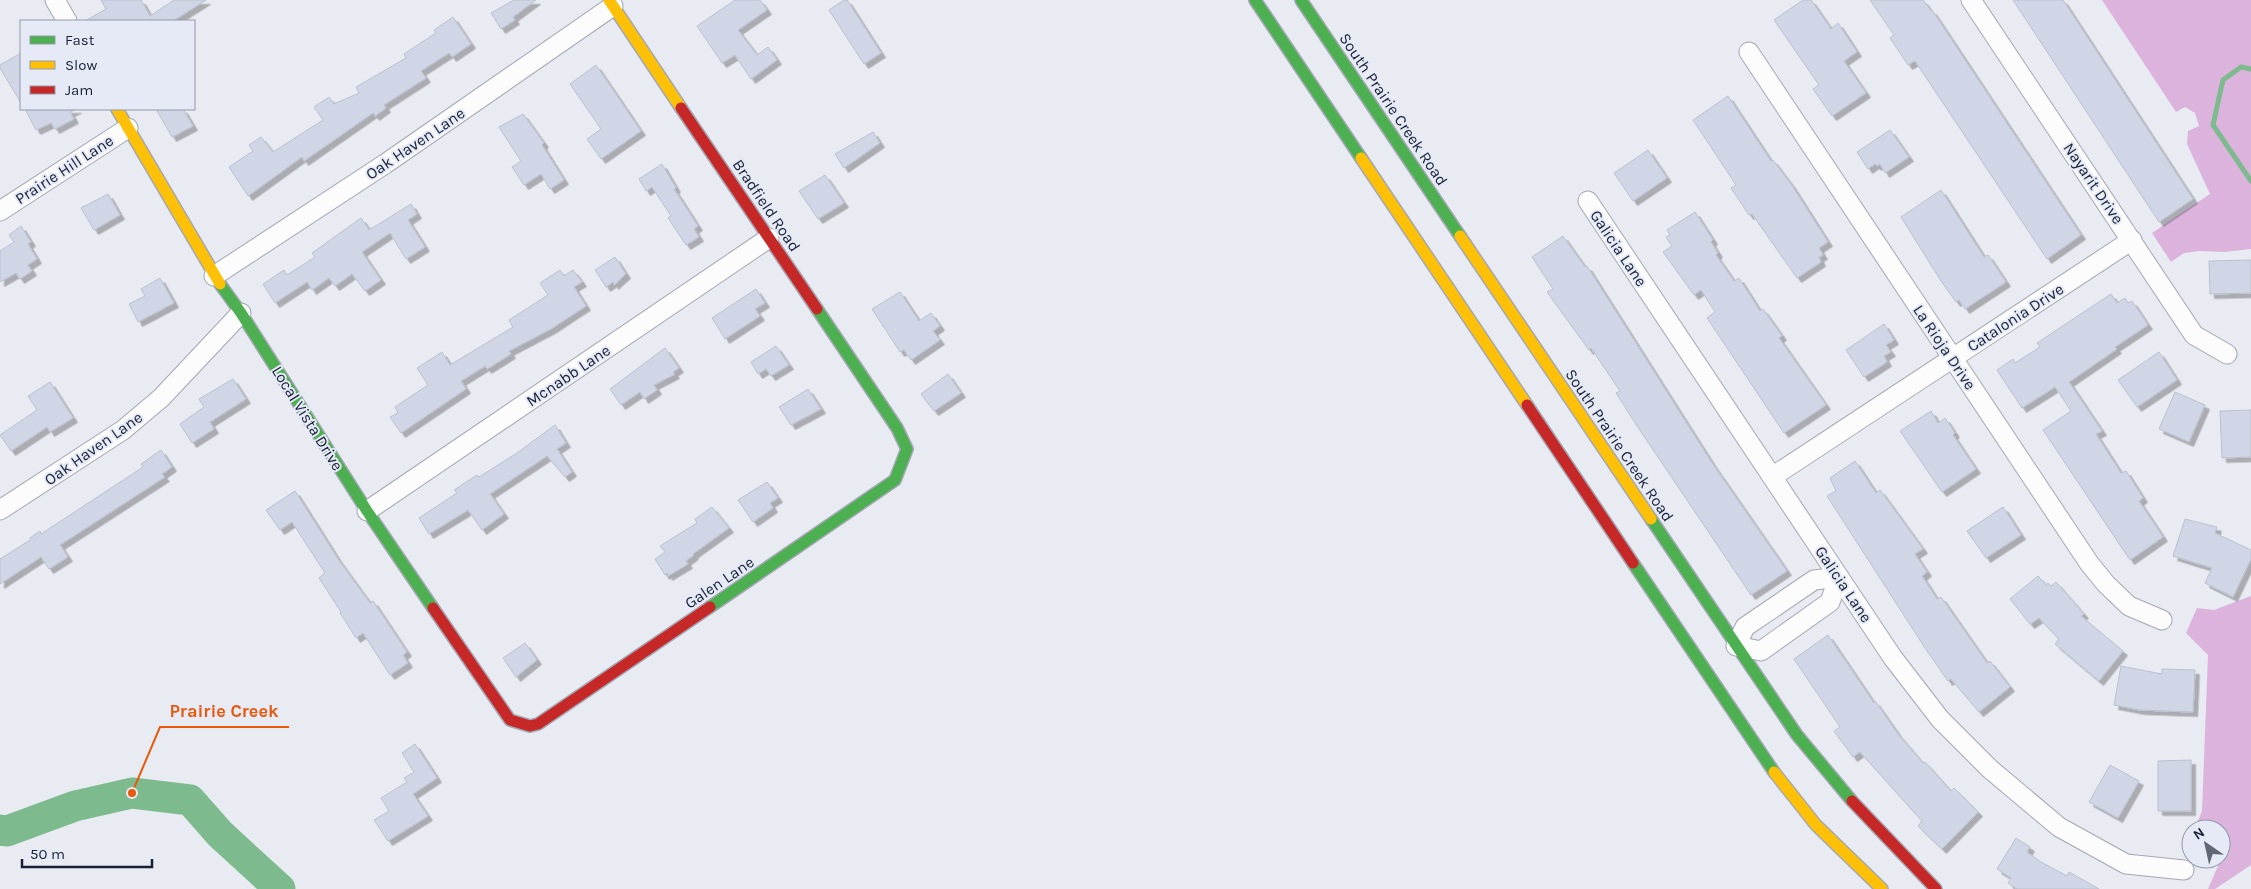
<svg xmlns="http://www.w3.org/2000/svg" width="2251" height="889" viewBox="0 0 2251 889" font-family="Karla,sans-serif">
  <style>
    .forest { fill: #dbb3dd }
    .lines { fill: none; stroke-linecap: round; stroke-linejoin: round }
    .stream { stroke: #7dbb8f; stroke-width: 5 }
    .river { stroke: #7dbb8f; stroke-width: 31 }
    .building { fill: #d1d6e6; stroke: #bbc0ce; filter: url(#shadow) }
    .street-casing { stroke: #a3a7b3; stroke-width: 21 }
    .fast-casing { stroke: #a3a7b3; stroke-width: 14 }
    .slow-casing { stroke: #a3a7b3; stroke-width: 14 }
    .jam-casing { stroke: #a3a7b3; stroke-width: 14 }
    .street { stroke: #fcfcfd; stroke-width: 19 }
    .fast { stroke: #4caf50; stroke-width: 11 }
    .slow { stroke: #ffc107; stroke-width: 11 }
    .jam { stroke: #c62828; stroke-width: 11 }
    .labels { text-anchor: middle; stroke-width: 4; stroke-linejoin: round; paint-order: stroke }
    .street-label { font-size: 16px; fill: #192035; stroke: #e5eaf6 }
    .leader { fill: none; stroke: #e8590c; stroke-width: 2 }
    .callout-dot { fill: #e8590c; stroke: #e5eaf6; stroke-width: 2 }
    .callout-label { font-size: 18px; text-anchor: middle; font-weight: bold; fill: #e8590c; stroke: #e5eaf6; stroke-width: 4; stroke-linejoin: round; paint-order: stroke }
  </style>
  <defs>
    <filter id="shadow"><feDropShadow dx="4.5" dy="4.5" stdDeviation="0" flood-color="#0004"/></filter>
  </defs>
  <rect width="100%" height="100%" fill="#e9ebf2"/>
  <path class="forest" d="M2102,0H2251V249L2225,252L2199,251L2184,253L2171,262L2152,233L2210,194L2187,144L2188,131L2199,126L2195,113L2185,107L2176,112Z
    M2251,596V865L2215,889H2208L2221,859V829H2199L2196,826L2202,811L2208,655L2186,633L2197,608L2214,610Z"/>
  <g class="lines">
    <path class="stream" d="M2251,69L2241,67L2223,80L2213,125L2251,181"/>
    <path class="river" d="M0,830L7,831L75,806L132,793L190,800L220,834L280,889"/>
  </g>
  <path class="building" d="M101,0H141L150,16L174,0H206L173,21H85L106,9Z
    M514,0H536L513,17L515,20L501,29L491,13Z
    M735,0H760L767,10L738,30L757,55L768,47L777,60L751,79L735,55L722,63L697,26Z
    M844,0H847L881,53L864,64L829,10Z
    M1803,0H1811L1831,29L1838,23L1857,52L1844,61L1866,93L1832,116L1813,89L1819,85L1774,20Z
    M1870,0H1923L1931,11L1932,10L2081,235L2047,259L1915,61L1908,65L1890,38L1894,35Z
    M2013,0H2063L2193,199L2159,222Z
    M453,17L471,44L452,57L449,53L421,71L426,78L384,105L386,108L375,116L373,113L304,161L302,157L248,196L229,167L253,151L249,145L261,137L273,152L323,120L314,107L329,97L334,104L359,93L356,87L406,58L404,54L436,33L434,30Z
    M21,53V103L0,68V65Z
    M596,65L641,131L601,159L587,139L601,129L570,84Z
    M1728,96L1771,161L1773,160L1791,184L1828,242L1819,248L1823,255L1819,257L1821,262L1797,278L1752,214L1749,215L1731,188L1736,185L1693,120Z
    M25,109H77L70,112L74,119L55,129L51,123L36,130Z
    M156,109H183L193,126L172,137Z
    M523,114L544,143L542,145L564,180L550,189L541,174L524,185L512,167L521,161L499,127Z
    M1890,130L1909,157L1885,173L1880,164L1877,166L1875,164L1868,169L1857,152Z
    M873,132L880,143L844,168L835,154Z
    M1648,150L1667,178L1633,201L1614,173Z
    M662,164L676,188L674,189L698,226L694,229L699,237L686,245L668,218L671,216L652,187L646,191L639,179Z
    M825,175L844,203L818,219L799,191Z
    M1941,190L1984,257L1988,255L2006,282L1965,309L1959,300L1956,302L1941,281L1901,217Z
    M108,194L120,215L94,230L81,208Z
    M411,204L417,214L408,220L425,247L406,259L390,233L362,252L381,280L365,291L352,274L335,286L329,278L312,290L307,282L275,303L263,284L284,270L287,275L315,257L312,253L361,218L369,230Z
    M1695,212L1713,240L1711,242L1718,253L1716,255L1734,281L1739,278L1760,311L1763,309L1782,336L1779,338L1826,405L1784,433L1707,318L1715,312L1701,290L1694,295L1663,252L1672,246L1666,237L1670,235L1667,230Z
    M21,226L31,242L28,244L37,259L28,265L32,271L20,279L16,273L0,282V251L14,242L9,235Z
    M1563,236L1585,267L1587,266L1712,463L1787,571L1751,595L1637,426L1616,393L1620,391L1591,348L1589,350L1547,292L1553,289L1532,257Z
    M615,257L626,274L614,285L613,282L606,287L595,270Z
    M2251,260V293L2210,294L2209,261Z
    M560,270L564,276L573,270L582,282L574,287L586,306L551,329L509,351L511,354L487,369L485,366L461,381L466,389L401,433L390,417L398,413L395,407L428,385L417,368L442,352L450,365L513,327L509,320L548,295L540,283Z
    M160,278L174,303L138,322L129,304L145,296L141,289Z
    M756,289L765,303L755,309L760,316L725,339L712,318Z
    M900,292L919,321L931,313L940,326L933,331L940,340L911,360L904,350L900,352L872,309Z
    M2111,294L2117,303L2125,298L2128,303L2132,301L2148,325L2115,347L2117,349L2069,382L2102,431L2096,434L2121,473L2126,471L2143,498L2139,501L2163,537L2130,560L2043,430L2071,411L2055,387L2022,408L1997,370L2013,359L2015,363L2040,347L2037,343Z
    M1884,324L1894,340L1886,345L1891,352L1884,356L1887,362L1864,377L1846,350Z
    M776,346L789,365L771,376L766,369L758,374L751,362Z
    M665,348L679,368L673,372L675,374L654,385L657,390L644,399L640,392L621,405L610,389Z
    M2159,352L2177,380L2137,407L2118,380Z
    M948,374L961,393L934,411L921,394Z
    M233,379L246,399L210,422L214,429L192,443L180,424L204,407L199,399Z
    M50,382L73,418L50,432L47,427L11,451L0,435L37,410L28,396Z
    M808,389L821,409L791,425L779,407Z
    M2175,392L2205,405L2189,442L2159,429Z
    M2251,410V457L2222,458L2220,411Z
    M1931,411L1938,423L1945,418L1955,433L1953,435L1976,469L1942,492L1900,431Z
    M555,425L566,443L557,449L572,472L565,477L547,456L490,494L504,514L482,530L468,510L429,534L419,518L457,493L454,490L477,475L479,477L517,453Z
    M161,450L172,467L162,474L165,477L60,545L68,557L49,569L41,557L0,584V559L30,540V538L40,531L41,534L143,467L141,464Z
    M1855,461L1876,493L1880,490L1923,549L1915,554L1927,572L1922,576L1937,599L1941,597L1987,663L1990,661L2010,687L1979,712L1951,679L1948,681L1925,648L1827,496L1836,491L1830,478Z
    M767,482L778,498L770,503L773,508L753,522L738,500Z
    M295,491L338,559L370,603L373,601L407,652L403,655L408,663L390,675L363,633L356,638L340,613L341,612L319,578L325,573L292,522L280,530L266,510Z
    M712,507L729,528L693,554L694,555L686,561L688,564L668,576L667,573L665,575L655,559L665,552L660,546L697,523L695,519Z
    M2003,507L2021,535L1986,558L1967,531Z
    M2185,519L2217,527L2215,533L2251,550V559L2233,597L2205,583L2212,568L2173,556Z
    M2038,576L2046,585L2048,583L2051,586L2056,582L2084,614L2081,616L2123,651L2099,681L2055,644L2059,639L2039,618L2030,624L2010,599Z
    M1828,635L1874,703L1875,701L1898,734L1923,763L1925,762L1951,791L1954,788L1978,812L1942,849L1918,826L1922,821L1860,752L1853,757L1834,731L1840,727L1794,659Z
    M525,643L537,660L516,677L503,658Z
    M2121,666L2162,674V669L2195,670L2193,712L2140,710L2114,705Z
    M415,744L437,778L413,794L428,816L388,841L374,820L389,811L381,798L407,782L404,778L414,772L402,753Z
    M2191,760V811H2158V761Z
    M2110,765L2139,781L2118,818L2089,802Z
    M2016,838L2030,847L2027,852L2041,862L2067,876L2069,872L2099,889H2017L2008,883L2011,878L1997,869Z"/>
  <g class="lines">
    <defs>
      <path id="street" d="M55,0L67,21
        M1971,0L2194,335L2227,354
        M1749,52L2089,563L2106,584L2129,606L2162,620
        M1588,201L1893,658L1940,719L1990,769L2059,827L2126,864L2184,870
        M0,211L128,128
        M214,276L385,164L613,6
        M1772,477L2132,240
        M0,510L123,430L161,398L241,313
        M367,511L769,238
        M1839,577L1830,602L1761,651L1736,646L1745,627L1814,580Z"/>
      <path id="fast" d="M1255,0L1361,158
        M1301,0L1460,236
        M220,284L241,313L367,511L433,608
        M1651,519L1797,735L1852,801
        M1633,563L1774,772
        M710,607L895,480L907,449L897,428L817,309"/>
      <path id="slow" d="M609,0L681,108
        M117,109L220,284
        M1361,158L1527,405
        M1460,236L1651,519
        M1774,772L1816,825L1882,889"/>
      <path id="jam" d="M681,108L817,309
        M1527,405L1633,563
        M433,608L510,720L530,726L538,724L710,607
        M1852,801L1936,889"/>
    </defs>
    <use href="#street" class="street-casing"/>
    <use href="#fast" class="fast-casing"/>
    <use href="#slow" class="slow-casing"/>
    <use href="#jam" class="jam-casing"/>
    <use href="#street" class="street"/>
    <use href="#fast" class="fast"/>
    <use href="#slow" class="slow"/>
    <use href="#jam" class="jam"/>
  </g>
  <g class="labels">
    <g class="street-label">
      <text transform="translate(1394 109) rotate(56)" y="6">South Prairie Creek Road</text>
      <text transform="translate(415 143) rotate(-34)" y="6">Oak Haven Lane</text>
      <text transform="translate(64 169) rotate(-33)" y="6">Prairie Hill Lane</text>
      <text transform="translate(2094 183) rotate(56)" y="6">Nayarit Drive</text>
      <text transform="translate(767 205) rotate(56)" y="6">Bradfield Road</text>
      <text transform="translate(1619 248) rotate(56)" y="6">Galicia Lane</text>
      <text transform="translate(2015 317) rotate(-33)" y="6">Catalonia Drive</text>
      <text transform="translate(1945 347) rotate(56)" y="6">La Rioja Drive</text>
      <text transform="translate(568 375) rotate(-34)" y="6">Mcnabb Lane</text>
      <text transform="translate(308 418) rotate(58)" y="6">Local Vista Drive</text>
      <text transform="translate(1620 445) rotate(56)" y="6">South Prairie Creek Road</text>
      <text transform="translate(93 448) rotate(-35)" y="6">Oak Haven Lane</text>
      <text transform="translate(719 582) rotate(-34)" y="6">Galen Lane</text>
      <text transform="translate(1844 584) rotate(56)" y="6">Galicia Lane</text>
    </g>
  </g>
  <path class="leader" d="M132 793L160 727H289"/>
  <circle class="callout-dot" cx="132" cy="793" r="5"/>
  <g class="callout-label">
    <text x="224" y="717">Prairie Creek</text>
  </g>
  <rect x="20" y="20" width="175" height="90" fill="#e5eaf6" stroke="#9399a9"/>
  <rect x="30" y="36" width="25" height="8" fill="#4caf50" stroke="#9399a9"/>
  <text x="65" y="45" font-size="15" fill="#192035">Fast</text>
  <rect x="30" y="61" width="25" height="8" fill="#ffc107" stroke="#9399a9"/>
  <text x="65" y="70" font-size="15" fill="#192035">Slow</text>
  <rect x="30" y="86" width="25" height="8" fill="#c62828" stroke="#9399a9"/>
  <text x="65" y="95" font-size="15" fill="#192035">Jam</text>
  <g transform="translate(2206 844) rotate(326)"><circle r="24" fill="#e5eaf6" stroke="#9399a9"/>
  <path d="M0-4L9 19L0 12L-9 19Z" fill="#626777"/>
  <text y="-8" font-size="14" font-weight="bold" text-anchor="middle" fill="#192035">N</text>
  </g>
  <path d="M22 859v8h130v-8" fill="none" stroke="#192035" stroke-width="2.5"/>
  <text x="30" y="859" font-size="15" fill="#192035" stroke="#e5eaf6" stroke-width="4" paint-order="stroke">50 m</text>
</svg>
